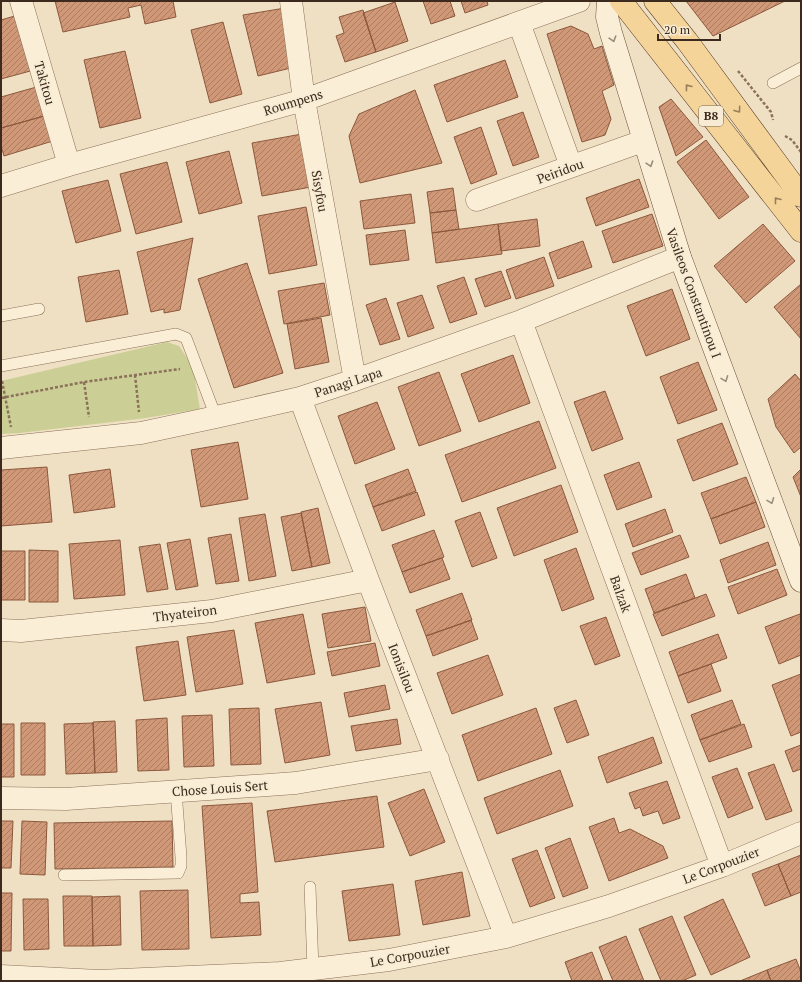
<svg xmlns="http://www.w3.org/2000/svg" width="802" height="982" viewBox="0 0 802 982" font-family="'PT Serif',serif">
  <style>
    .park { fill: #cbcf96 }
    .building { fill: url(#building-hatch); stroke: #8c583d }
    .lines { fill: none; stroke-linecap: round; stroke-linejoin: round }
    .lane-casing { stroke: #8b7159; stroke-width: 12 }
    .street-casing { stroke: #8b7159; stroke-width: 23 }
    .secondary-casing { stroke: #6d523c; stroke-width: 23 }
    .primary-casing { stroke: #593f2d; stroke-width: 23 }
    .path { stroke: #8b7159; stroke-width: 2.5; stroke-dasharray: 3 2; stroke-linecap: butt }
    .lane { stroke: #faeed7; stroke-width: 11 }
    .street { stroke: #faeed7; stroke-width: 22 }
    .secondary { stroke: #faeed7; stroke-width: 22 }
    .primary { stroke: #f5d499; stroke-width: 22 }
    .oneway { stroke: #9a8c7a }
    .oneway2 { stroke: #987f5b }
    .labels { text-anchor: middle; stroke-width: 3.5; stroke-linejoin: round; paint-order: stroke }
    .shield { fill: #f7ebd3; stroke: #736454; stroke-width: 1 }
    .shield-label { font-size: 12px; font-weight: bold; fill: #3b2a1d }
    .street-label { font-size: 13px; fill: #3b2a1d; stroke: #f7ebd3 }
  </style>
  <defs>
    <pattern id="building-hatch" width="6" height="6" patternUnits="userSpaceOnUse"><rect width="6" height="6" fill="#d09877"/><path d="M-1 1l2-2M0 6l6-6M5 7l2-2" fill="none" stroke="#aa7c61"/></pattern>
  </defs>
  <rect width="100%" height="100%" fill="#f0e0c3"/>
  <path class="park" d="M167,342L179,346L193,367L200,409L146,418L20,433L1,434V381Z"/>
  <path class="building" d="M55,1H173L176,17L145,24L141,5L128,8L130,17L63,32Z
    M423,1H450L455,16L431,24Z
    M461,1H487L488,5L465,13Z
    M686,1H785L713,36Z
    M395,2L408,41L376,52L363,13Z
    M285,8L295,67L258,76L243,15Z
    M363,10L376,52L345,62L336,36L344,33L339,17Z
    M18,15L34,70L1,79V20Z
    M223,22L242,94L210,103L191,30Z
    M571,26L588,34L594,49L602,46L614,85L602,91L611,119L605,135L582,142L547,34Z
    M125,51L141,118L100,128L84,60Z
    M505,60L518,97L447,122L434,85Z
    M40,86L48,115L1,128V97Z
    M415,90L442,163L360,183L349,136L359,114Z
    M671,99L703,137L676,156L659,107Z
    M523,112L539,157L513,166L497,121Z
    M48,115L56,140L4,156L1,146V128Z
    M481,127L497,174L471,184L454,137Z
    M302,134L311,187L262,196L252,143Z
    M706,140L749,197L719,219L677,162Z
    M229,151L242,203L199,214L186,162Z
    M167,162L182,222L136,234L120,174Z
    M639,179L649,207L596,226L586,198Z
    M108,180L121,231L76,243L62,191Z
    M453,188L456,210L430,213L427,192Z
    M411,194L415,223L364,229L360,201Z
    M306,207L317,265L269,274L258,216Z
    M456,210L459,229L432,233L430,213Z
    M652,214L663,246L613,263L602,231Z
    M537,219L540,246L501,251L498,224Z
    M498,224L502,254L436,263L432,233Z
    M763,224L795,261L746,303L714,266Z
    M405,230L409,260L370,265L366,235Z
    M193,238L180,310L164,313V309L151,312L137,252Z
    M583,241L592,267L558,279L549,253Z
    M544,257L554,286L516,299L506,270Z
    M247,263L283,373L234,388L198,279Z
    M119,270L128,314L86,322L78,277Z
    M501,271L511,298L485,307L475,279Z
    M464,277L477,314L450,323L437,286Z
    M324,283L330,315L284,324L278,291Z
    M801,284V339L774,307Z
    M672,289L690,339L646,356L627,306Z
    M422,295L434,328L408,337L397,303Z
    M386,298L400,339L380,345L366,305Z
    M321,318L329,362L295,369L287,324Z
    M513,355L530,403L479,422L461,374Z
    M698,362L717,410L678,424L660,377Z
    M439,372L461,431L419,446L398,387Z
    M795,374L801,381V447L794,453L776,427L768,399Z
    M605,391L623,439L592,451L574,402Z
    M377,402L395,449L355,464L338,416Z
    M539,421L556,468L462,502L445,455Z
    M722,423L738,464L693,481L677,440Z
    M238,442L248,499L201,507L191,450Z
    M639,462L652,497L617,510L604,475Z
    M47,467L52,522L1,526V470Z
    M110,469L115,507L74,513L69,475Z
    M408,469L416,491L373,507L365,485Z
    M801,469V497L793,477Z
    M746,477L756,502L711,519L701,493Z
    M561,485L578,532L514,556L497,508Z
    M417,492L425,515L382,531L373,507Z
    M756,502L765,527L720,544L711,519Z
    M318,508L330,563L312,567L301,512Z
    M665,509L673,532L633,547L625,524Z
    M480,512L497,558L472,567L455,521Z
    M301,513L312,567L292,571L281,517Z
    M265,514L276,576L249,581L239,518Z
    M434,530L444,557L402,572L392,545Z
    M231,534L239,581L216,584L208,538Z
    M680,535L689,557L641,575L632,553Z
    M190,539L198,586L176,590L167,543Z
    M120,540L125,595L74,599L69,544Z
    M768,542L776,565L728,583L720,560Z
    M160,544L168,589L147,592L139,547Z
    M576,548L594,599L562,611L544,560Z
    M29,550L58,551V602H29Z
    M1,551H25V600H1Z
    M442,558L450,579L410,593L402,572Z
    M777,569L787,595L738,614L728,587Z
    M686,574L695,598L654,613L645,589Z
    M462,593L472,620L426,636L416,610Z
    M706,594L715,616L662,636L653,614Z
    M365,607L371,641L328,648L322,614Z
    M303,614L315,674L267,683L255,623Z
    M800,614L801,617V655L779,664L765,627Z
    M606,617L620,656L595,665L580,626Z
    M471,620L478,639L433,656L426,636Z
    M234,630L243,684L196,692L187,637Z
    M718,634L727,658L678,676L669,652Z
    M178,641L186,695L144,701L136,647Z
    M375,643L380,666L332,676L327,652Z
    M488,655L503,695L452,714L437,673Z
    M711,664L721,691L688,703L678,676Z
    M801,674V732L791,736L772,685Z
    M385,685L390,709L349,717L344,693Z
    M576,700L589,735L567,743L554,708Z
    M732,700L741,724L700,740L691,715Z
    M321,702L330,755L285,763L275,709Z
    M259,708L261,764L231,765L229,709Z
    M536,708L552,754L478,781L462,735Z
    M212,715L214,766L184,767L182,716Z
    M167,718L169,770L138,771L136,720Z
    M397,719L401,744L356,751L351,726Z
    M115,721L117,772L95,773L93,722Z
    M21,723H45V775H21Z
    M93,723L95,773L66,774L64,724Z
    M1,724H14V777H1Z
    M744,724L752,747L709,762L700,740Z
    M653,737L662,763L607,783L598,757Z
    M801,745V769L793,772L785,751Z
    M774,764L792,811L766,820L748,773Z
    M737,768L753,808L728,818L712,777Z
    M560,770L573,806L497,834L484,798Z
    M667,781L680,818L663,824L658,811L643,816L640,807L635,809L629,793Z
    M424,789L445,842L410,856L388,803Z
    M377,796L384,847L275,862L267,811Z
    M252,803L258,892L240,894V903L259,902L261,935L211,938L202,806Z
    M614,818L619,833L630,829L663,846L668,858L609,881L589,827Z
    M1,821H13L11,868H1Z
    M22,821L47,822L45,875L20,874Z
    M172,821L173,867L55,869L54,823Z
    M570,838L588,888L563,897L545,848Z
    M537,850L555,898L530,907L512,859Z
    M801,855V892L791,896L778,864Z
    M778,864L791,896L765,906L752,874Z
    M462,872L470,916L423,925L415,881Z
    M393,884L400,935L349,941L342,891Z
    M188,890L189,949L142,950L140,891Z
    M1,893H12L11,951H1Z
    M63,896H92L93,946H64Z
    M120,896L121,945L93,946L92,897Z
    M23,899H48L49,949L24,950Z
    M723,899L750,957L711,975L684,917Z
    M672,916L696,975L682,981H661L639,929Z
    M626,936L644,981H613L599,947Z
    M592,952L603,981H572L565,962Z
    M796,959L801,972V981H771L767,970Z
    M767,970L771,981H740Z"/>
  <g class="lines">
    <defs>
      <path id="lane" d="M773,83L801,68
        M1,316L39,309
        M1,366L176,334L186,338L216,417
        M64,875L178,873L181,866V857L176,791
        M310,887L313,969"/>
      <path id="street" d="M21,1L69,165
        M291,1L304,100L355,380
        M519,23L571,166
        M1,186L69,165L304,100L579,1
        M477,200L643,141
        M521,321L722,866
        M300,398L368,580L506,937
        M1,448L141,433L216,417L300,398L355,380L521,321L680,257
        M1,630L21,631L212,611L368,580
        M1,798L66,799L296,783L438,759
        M1,976L99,981L280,973L389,960L506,937L609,906L722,866L801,833"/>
      <path id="secondary" d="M608,1L607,17L611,33L680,257L801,581"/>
      <path id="primary" d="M621,1L801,231
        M655,1L687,41L801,196"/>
    </defs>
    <use href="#lane" class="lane-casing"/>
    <use href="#street" class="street-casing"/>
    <use href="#secondary" class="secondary-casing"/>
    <use href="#primary" class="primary-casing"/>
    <path class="path" d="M738,71L771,112L773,120
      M785,136L792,140L801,152
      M135,375L139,412
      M2,381L11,427
      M84,382L89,417
      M1,398L84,382L180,369"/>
    <use href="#lane" class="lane"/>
    <use href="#street" class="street"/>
    <use href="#secondary" class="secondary"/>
    <use href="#primary" class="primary"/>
  </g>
  <defs><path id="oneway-chevron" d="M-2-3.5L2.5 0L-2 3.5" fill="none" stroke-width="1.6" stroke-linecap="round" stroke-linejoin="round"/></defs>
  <g class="oneway">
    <use href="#oneway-chevron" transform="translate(613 39) rotate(73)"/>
    <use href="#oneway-chevron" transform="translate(650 164) rotate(72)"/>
    <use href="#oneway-chevron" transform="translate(725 379) rotate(69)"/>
    <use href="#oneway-chevron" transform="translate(771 501) rotate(69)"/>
  </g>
  <g class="oneway2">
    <use href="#oneway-chevron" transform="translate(688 87) rotate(-128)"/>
    <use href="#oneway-chevron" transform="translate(738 110) rotate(54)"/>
    <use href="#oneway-chevron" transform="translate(777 200) rotate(-128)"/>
  </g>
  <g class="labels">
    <rect class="shield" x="699" y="106" width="24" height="20" rx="3"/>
    <g class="shield-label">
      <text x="711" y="120">B8</text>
    </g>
    <g class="street-label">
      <text transform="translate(45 83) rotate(74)" y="5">Takitou</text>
      <text transform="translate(293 102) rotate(-17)" y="5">Roumpens</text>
      <text transform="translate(560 171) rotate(-20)" y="5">Peiridou</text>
      <text transform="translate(320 191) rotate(80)" y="5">Sisyfou</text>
      <text transform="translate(694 293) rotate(70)" y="5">Vasileos Constantinou I</text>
      <text transform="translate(348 382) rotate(-18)" y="5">Panagi Lapa</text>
      <text transform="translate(621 594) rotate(70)" y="5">Balzak</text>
      <text transform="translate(185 613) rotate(-7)" y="5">Thyateiron</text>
      <text transform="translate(402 668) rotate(69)" y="5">Ionisilou</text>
      <text transform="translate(220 788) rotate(-4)" y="5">Chose Louis Sert</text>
      <text transform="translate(721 865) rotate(-21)" y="5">Le Corpouzier</text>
      <text transform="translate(410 955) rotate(-10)" y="5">Le Corpouzier</text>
    </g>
  </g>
  <rect width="802" height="982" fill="none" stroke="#3b2a1d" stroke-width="4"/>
  <path d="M658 34v6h62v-6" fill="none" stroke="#3b2a1d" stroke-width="2"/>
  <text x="664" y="34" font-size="12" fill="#3b2a1d" stroke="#f7ebd3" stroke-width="3" paint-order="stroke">20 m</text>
</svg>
